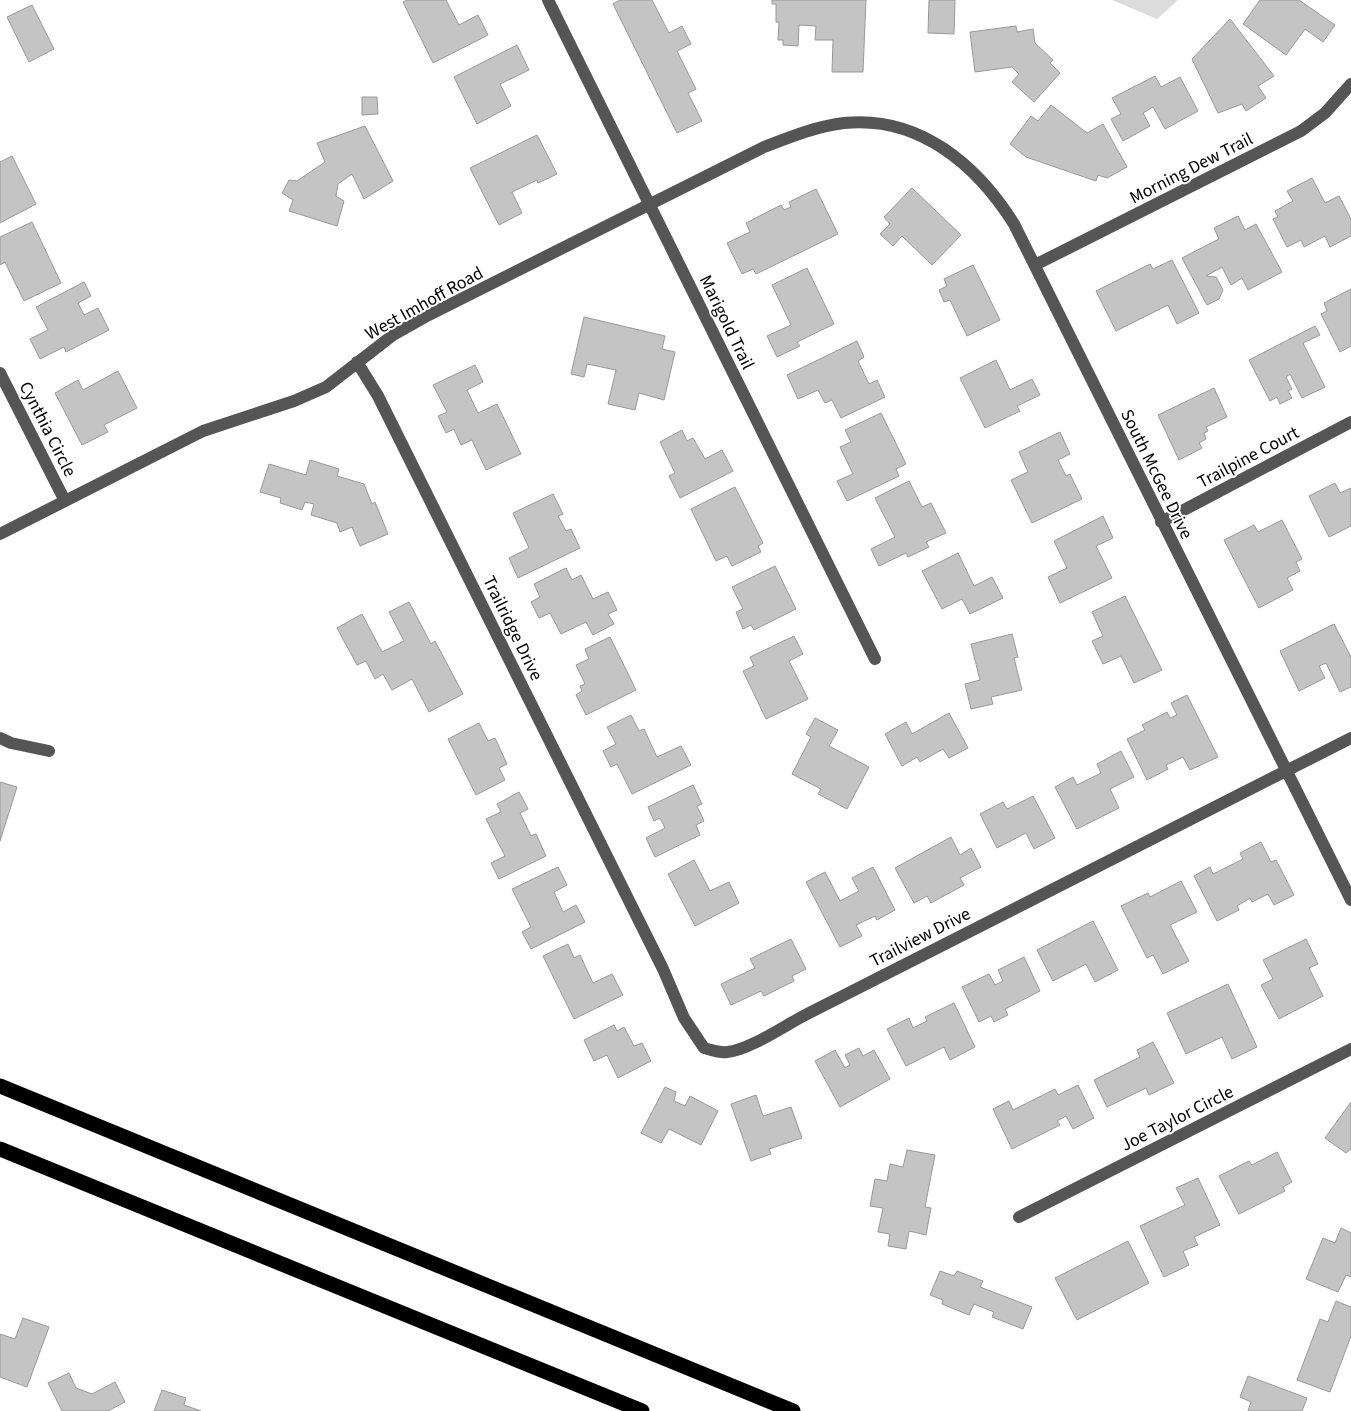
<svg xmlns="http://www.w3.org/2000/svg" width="1351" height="1411" viewBox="0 0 1351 1411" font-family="'Source Sans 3',sans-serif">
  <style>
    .green { fill: #dcdcdc }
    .building { fill: #c4c4c4; stroke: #999 }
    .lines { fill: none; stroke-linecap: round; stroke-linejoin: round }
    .minor { stroke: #555; stroke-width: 12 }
    .highway { stroke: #000; stroke-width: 15 }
    .labels { text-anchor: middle; stroke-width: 4; stroke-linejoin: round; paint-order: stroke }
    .street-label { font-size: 18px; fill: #000; stroke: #fff }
  </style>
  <rect width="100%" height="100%" fill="#fff"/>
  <path class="green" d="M1112,0H1178L1157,19Z"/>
  <path class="building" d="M407,0H446L459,25L478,15L488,35L433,63L403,2Z
    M620,0H652L669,33L682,26L691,44L677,51L696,89L688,93L702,121L677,133L613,4Z
    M772,0H866L863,72H832L833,40H815L816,26L799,25L798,46L783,45V40H778L779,22H776V4H772Z
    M929,0H955L954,34L928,33Z
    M1260,0H1299L1335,25L1323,42L1305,29L1286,55L1243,24Z
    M32,5L54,49L29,62L7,17Z
    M1230,19L1274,76L1258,86L1266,98L1246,111L1242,104L1218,113L1192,59Z
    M1016,26L1017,32L1033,29L1035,43L1053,60L1050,63L1060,73L1034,102L1012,82L1019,74L1012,67L975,72L970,32Z
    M517,45L529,70L500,84L511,106L477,124L454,77Z
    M1155,76L1161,87L1180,77L1198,111L1165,129L1153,107L1143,113L1150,126L1123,141L1111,119L1121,114L1112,98Z
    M362,97H377L378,114L362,115Z
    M1051,105L1087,133L1103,124L1127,167L1107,178L1098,175L1096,181L1026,157L1010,144L1031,116L1038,121Z
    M365,126L393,181L364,199L352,174L338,184L336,196L344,201L337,226L289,211L293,200L282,193L289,180L297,181L325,162L317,143Z
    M537,135L557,174L538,183L537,180L512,192L522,213L499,225L470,168Z
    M12,156L36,204L0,223V162Z
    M1312,178L1325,203L1339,196L1351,219V236L1330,247L1325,236L1304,247L1301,240L1287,247L1273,219L1278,217L1275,211L1293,201L1287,191Z
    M912,188L961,235L932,265L902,236L893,246L880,234L890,224L884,217Z
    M816,189L838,234L756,274L753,269L742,274L727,243L750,232L746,223L781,205L784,210L791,207L789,202Z
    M1238,216L1245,230L1256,224L1282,272L1248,290L1242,278L1231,285L1222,267L1206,276L1216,277L1223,290L1219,299L1207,305L1182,258L1219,239L1214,228Z
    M32,222L61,283L24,301L5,262L0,265V237Z
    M1172,260L1199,313L1177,324L1168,305L1116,331L1096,291L1150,264L1153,269Z
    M973,265L1000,320L967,336L950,300L944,302L939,290L947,286L944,279Z
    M807,268L834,324L797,342L800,346L777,357L767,336L791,325L772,285Z
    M84,282L91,296L78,303L84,315L98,308L109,330L66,352L64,347L40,359L30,339L48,330L36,307Z
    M1351,289V346L1340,352L1321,314L1327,311L1324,303Z
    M584,317L665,336L662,349L675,352L664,400L639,393L635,410L608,404L616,370L587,364L584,377L571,374Z
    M1315,326L1320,335L1303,343L1325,387L1302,398L1290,374L1286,377L1292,389L1288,391L1292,398L1280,404L1277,397L1270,401L1249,360Z
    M857,341L864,357L858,361L869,384L877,380L885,397L841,418L832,400L825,403L818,390L798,399L787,375Z
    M996,360L1010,390L1032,379L1040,395L1017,406L1020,411L985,428L960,378Z
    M475,365L483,382L467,390L478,413L497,404L521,454L486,470L472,440L461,445L454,429L446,433L438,416L447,412L433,385Z
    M118,371L137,408L104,425L108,432L82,445L55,393L78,380L83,390Z
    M1214,388L1227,417L1206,427L1208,431L1204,433L1206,439L1199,443L1202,448L1179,460L1158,415Z
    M881,413L906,464L896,469L899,476L847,501L837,481L853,474L840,447L851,442L845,430Z
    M682,430L687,441L693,438L705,459L722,450L733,471L680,498L669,476L675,473L660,442Z
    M1060,432L1070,454L1058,460L1066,476L1070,474L1082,499L1032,523L1011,480L1028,472L1019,452Z
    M310,460L339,469L337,476L364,484L372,504L375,502L388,534L360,546L352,527L340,532L337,523L311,515L314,504L305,502L302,510L280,503L281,498L260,492L269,464L306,475Z
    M909,481L922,507L931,503L946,533L926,542L929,547L908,557L906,553L879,566L871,549L895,537L875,498Z
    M1335,483L1340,493L1351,488V526L1329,537L1309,496Z
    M735,487L763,543L758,546L761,552L732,566L727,556L716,561L691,509Z
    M553,494L563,514L558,516L566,531L571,529L580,548L518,578L509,558L529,548L513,513Z
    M1103,516L1113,538L1096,546L1112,578L1060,603L1048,577L1067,568L1054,541Z
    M1282,520L1302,559L1296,562L1300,571L1287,578L1293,590L1259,608L1224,540L1254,525L1258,532Z
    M958,553L974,586L992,577L1003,598L970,614L962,599L942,609L922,571Z
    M775,566L796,609L754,630L751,625L743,629L736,612L743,609L732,587Z
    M566,568L572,580L581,575L593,599L608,592L617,610L608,614L614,624L593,635L586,622L561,634L550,613L539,618L531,602L540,597L534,584Z
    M1125,596L1162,670L1134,683L1121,656L1103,664L1092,641L1103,636L1092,612Z
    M409,602L431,644L435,641L463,694L429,712L412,679L392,690L383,674L375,679L366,661L357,665L337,628L362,614L382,652L404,641L389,612Z
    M1334,624L1351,657V687L1340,692L1326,663L1319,666L1325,678L1299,691L1280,651Z
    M1012,634L1018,657L1014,658L1022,690L991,697L993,704L971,709L965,684L980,680L971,644Z
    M794,636L803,654L789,661L808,699L766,719L743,671L754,666L750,657Z
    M610,637L636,690L586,715L576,695L582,691L580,686L585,684L576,665L589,659L585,649Z
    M1187,695L1218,757L1190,770L1183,757L1166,765L1168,769L1147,780L1127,739L1145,730L1142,725L1167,712L1170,718L1177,715L1171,703Z
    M949,713L968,748L949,758L943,749L920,762L917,757L902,766L885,734L906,722L912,734Z
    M631,715L639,731L644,729L657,757L681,746L691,765L632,794L617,764L611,767L603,751L616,744L607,727Z
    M815,718L838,730L829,746L869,767L847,809L818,794L821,789L792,774L811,737L806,734Z
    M479,723L488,741L495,738L507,764L499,768L505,780L476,795L448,739Z
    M1121,751L1134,777L1110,789L1119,808L1077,829L1055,787L1073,777L1077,785L1101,773L1097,764Z
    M0,782L17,787L0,841Z
    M693,785L702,804L697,806L704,821L696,825L700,835L655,857L646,838L665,828L660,818L654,821L648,807Z
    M519,792L528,809L520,813L531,836L536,834L546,856L499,879L491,863L505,856L486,819L501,812L497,804Z
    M1033,796L1055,838L1034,849L1026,833L997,848L980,814L1003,802L1007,809Z
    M951,837L960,855L971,848L981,867L960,878L964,885L931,903L927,896L914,903L895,868Z
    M1261,842L1271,862L1276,860L1294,895L1274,905L1268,894L1252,902L1250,898L1237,906L1239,910L1217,921L1194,876L1210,867L1213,874L1243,859L1240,853Z
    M694,860L710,891L729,882L739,903L695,926L668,874Z
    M558,867L567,885L554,892L563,912L576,905L585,922L531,949L522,932L531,927L512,889Z
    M873,867L895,910L877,920L875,916L856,925L862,936L840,947L806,882L825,872L840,901L859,891L852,878Z
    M1181,881L1197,912L1170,925L1189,961L1163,974L1153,955L1147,958L1121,906L1148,893L1150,897Z
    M1093,921L1118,970L1095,982L1086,964L1053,981L1037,950Z
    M791,939L806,969L792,976L794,981L764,996L761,991L731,1005L721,984L755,968L750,959Z
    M1306,939L1318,964L1309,968L1323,996L1279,1019L1261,985L1273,979L1263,960Z
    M568,944L574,958L580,955L593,983L612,974L623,995L574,1019L543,956Z
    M1024,957L1040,991L1005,1009L1008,1015L994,1022L991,1016L979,1022L962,987L989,974L995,985L1003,981L998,970Z
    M1228,984L1257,1047L1232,1059L1222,1037L1186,1054L1167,1013Z
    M954,1003L975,1047L950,1060L944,1047L906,1066L887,1029L909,1018L913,1028L927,1021L925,1017Z
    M614,1025L617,1031L624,1027L634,1046L642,1043L651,1061L618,1078L607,1055L594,1061L584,1040Z
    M1153,1042L1174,1083L1149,1095L1146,1088L1107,1107L1094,1080L1140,1057L1137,1050Z
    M859,1048L863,1056L874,1050L890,1079L840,1107L815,1061L835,1050L845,1068L850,1065L845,1055Z
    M1078,1085L1094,1118L1073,1129L1066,1116L1057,1121L1060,1125L1012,1149L993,1109L1009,1101L1013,1110L1055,1089L1058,1095Z
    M665,1087L676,1092L674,1101L685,1106L690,1096L718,1111L701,1145L669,1129L661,1143L641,1133Z
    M756,1095L763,1116L791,1107L802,1138L769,1149L771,1154L751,1161L731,1104Z
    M1351,1102V1149L1346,1153L1325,1138Z
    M907,1150L935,1155L925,1207L931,1208L926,1235L909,1231L906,1249L888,1246L890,1234L878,1232L883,1208L870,1206L875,1179L887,1181L890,1164L903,1167Z
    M1277,1152L1292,1182L1283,1187L1285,1191L1239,1214L1219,1176L1249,1161L1252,1165Z
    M1198,1178L1220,1225L1194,1237L1198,1245L1183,1251L1189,1265L1164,1277L1140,1226L1185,1205L1176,1188Z
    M1341,1228L1351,1233V1277L1346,1275L1338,1292L1306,1279L1323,1238L1335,1243Z
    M1128,1241L1149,1283L1077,1320L1055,1278Z
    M940,1271L954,1276L957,1271L983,1281L980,1287L1032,1307L1023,1329L992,1317L994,1312L974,1304L969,1315L942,1304L943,1300L930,1295Z
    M1336,1301L1351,1307V1336L1330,1392L1297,1380L1320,1319L1328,1322Z
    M23,1318L49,1327L27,1387L0,1377V1334L15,1339Z
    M69,1373L76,1388L92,1394L115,1382L125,1402L108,1411H62L48,1383Z
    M1248,1376L1307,1398L1302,1411H1248L1251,1402L1240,1397Z
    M162,1390L186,1398L184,1405L201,1411H154Z"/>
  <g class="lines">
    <path class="minor" d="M548,0L875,659
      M1035,265L1301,131L1325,113L1351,84
      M357,362L378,396L663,969L684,1018L704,1048C712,1050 719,1053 727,1052C750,1050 787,1024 809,1013L1351,738
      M0,373L65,501
      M1161,522L1351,422
      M0,534L203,431L294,401L326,387L393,335L425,317L764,147C790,137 817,126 844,123C919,115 977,165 1014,224L1351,900
      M0,738L11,743L49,751
      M1019,1217L1351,1049"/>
    <path class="highway" d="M0,1086L793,1411
      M0,1149L642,1411"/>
  </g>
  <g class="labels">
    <g class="street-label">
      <text transform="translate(1191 168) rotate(-27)" y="6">Morning Dew Trail</text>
      <text transform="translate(424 303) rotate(-29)" y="6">West Imhoff Road</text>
      <text transform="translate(727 322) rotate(64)" y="6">Marigold Trail</text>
      <text transform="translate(48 429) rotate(63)" y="6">Cynthia Circle</text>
      <text transform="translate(1248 457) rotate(-28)" y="6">Trailpine Court</text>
      <text transform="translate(1157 474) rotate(64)" y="6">South McGee Drive</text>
      <text transform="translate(513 628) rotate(64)" y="6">Trailridge Drive</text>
      <text transform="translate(920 937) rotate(-27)" y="6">Trailview Drive</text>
      <text transform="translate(1177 1118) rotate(-27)" y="6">Joe Taylor Circle</text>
    </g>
  </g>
</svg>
